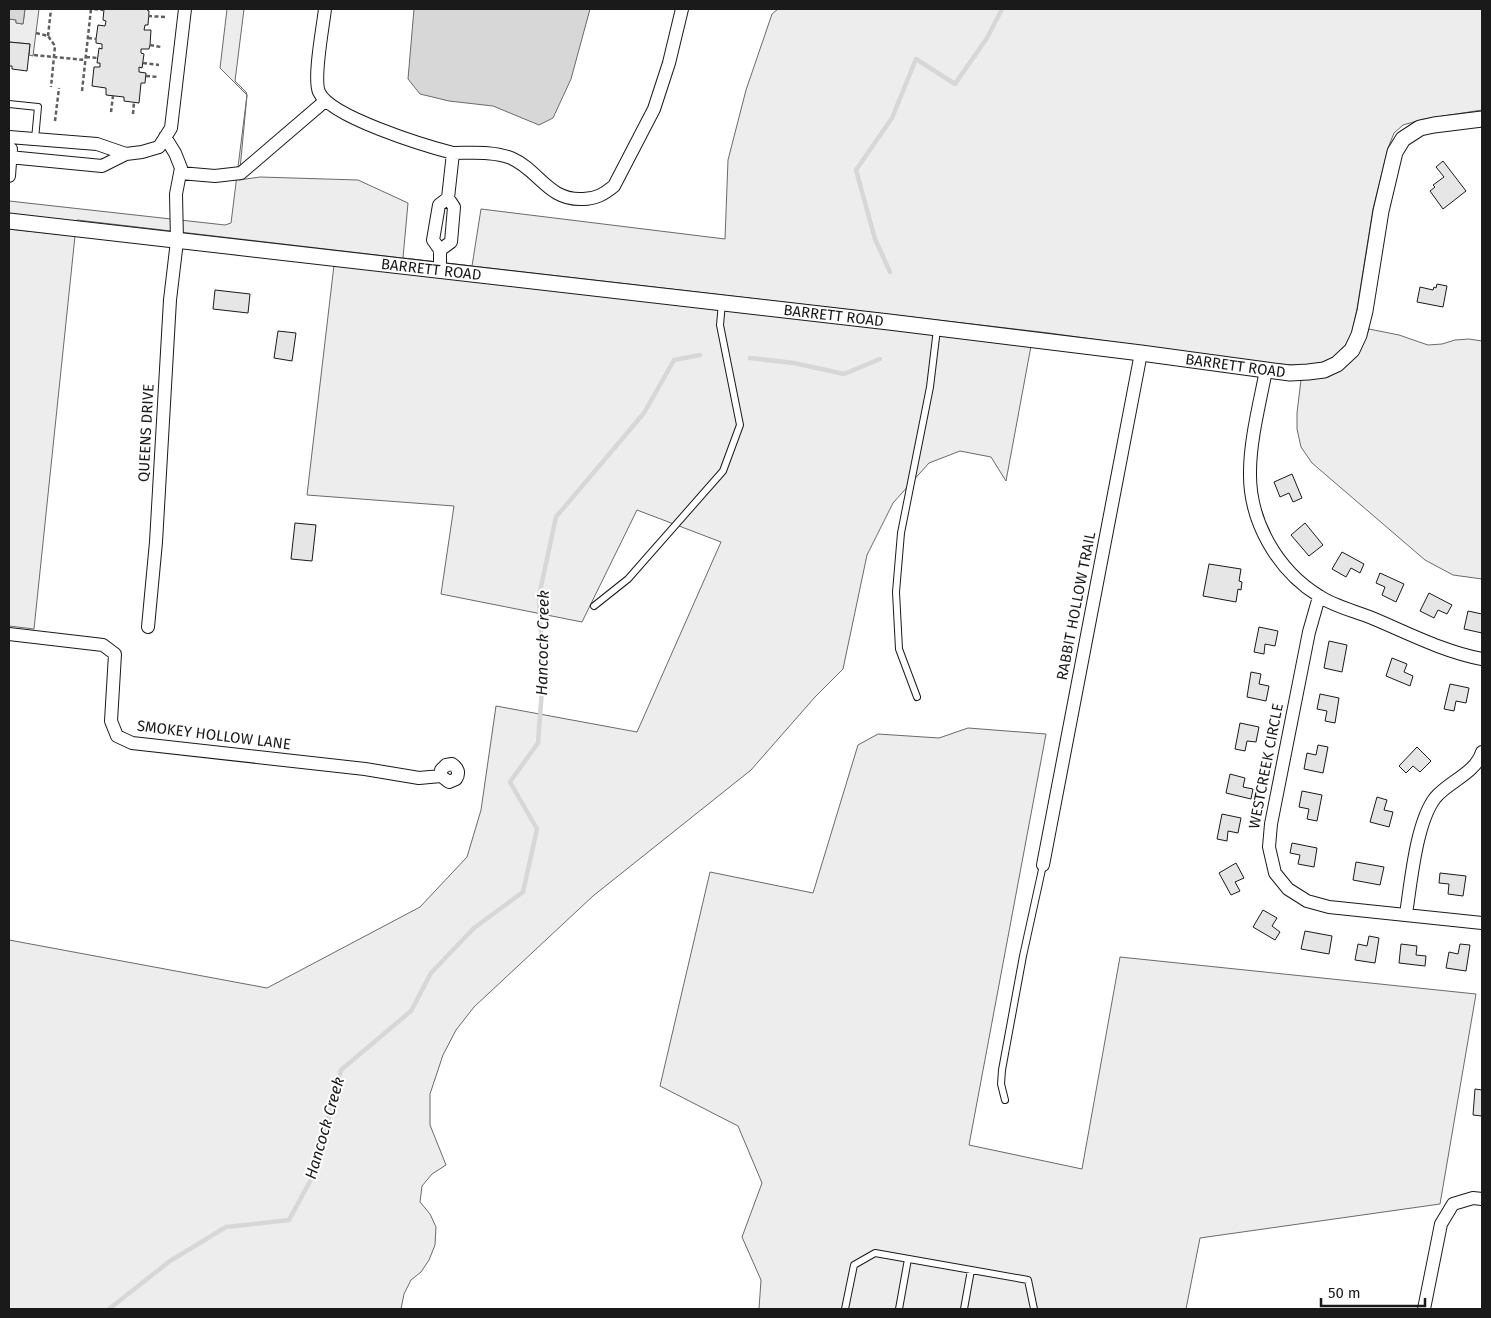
<svg xmlns="http://www.w3.org/2000/svg" width="1491" height="1318" viewBox="0 0 1491 1318" font-family="'Fira Sans',sans-serif">
  <style>
    .built { fill: #ededed; stroke: #6a6a6a }
    .water { fill: #d7d7d7; stroke: #6a6a6a }
    .lines { fill: none; stroke-linecap: round; stroke-linejoin: round }
    .stream { stroke: #d7d7d7; stroke-width: 4.5 }
    .building { fill: #e6e6e6; stroke: #1a1a1a }
    .service-casing { stroke: #1a1a1a; stroke-width: 8 }
    .minor-casing { stroke: #1a1a1a; stroke-width: 14 }
    .tertiary-casing { stroke: #1a1a1a; stroke-width: 17 }
    .path { stroke: #5f5f5f; stroke-width: 2.5; stroke-dasharray: 4 2.5; stroke-linecap: butt }
    .service { stroke: #fff; stroke-width: 6 }
    .minor { stroke: #fff; stroke-width: 12 }
    .tertiary { stroke: #fff; stroke-width: 15 }
    .labels { text-anchor: middle; stroke-width: 4; stroke-linejoin: round; paint-order: stroke }
    .street-label { font-size: 15px; fill: #1a1a1a; stroke: #fff }
    .water-label { font-size: 16px; font-style: italic; fill: #1a1a1a; stroke: #fff }
  </style>
  <rect width="100%" height="100%" fill="#fff"/>
  <path class="built" d="M25,9H39L33,56L29,55L30,44L9,42V19L16,20V23L23,24Z
    M227,9H244L235,81L246,92L247,95L239,180L260,177L358,180L408,203L403,258L472,266L481,209L725,239L728,160L746,90L772,14L778,9H1482V110L1424,119L1403,125L1394,133L1388,148L1373,209L1357,309L1352,332L1345,346L1332,358L1321,363L1307,365H1290L1266,363L1049,333L637,285L437,262L77,220V222L9,214V201L225,225L231,223L247,95L220,68Z
    M9,229L75,236L34,629L9,626Z
    M334,265L635,299L1031,346L1006,481L991,457L960,451L929,463L893,503L867,555L843,669L815,697L751,770L593,896L474,1007L456,1030L443,1055L430,1094V1125L446,1165L432,1174L422,1186L420,1202L430,1214L436,1227L435,1245L429,1260L421,1272L411,1280L404,1294L401,1309H9V940L267,988L420,907L467,857L481,810L496,706L637,732L721,542L637,510L582,622L441,594L454,506L307,495Z
    M1369,329L1399,335L1428,345L1442,344L1455,340L1469,339L1482,341V579L1453,575L1425,560L1312,463L1301,447L1297,429V413L1301,380L1328,377L1343,369L1359,353Z
    M968,728L1046,734L969,1145L1082,1169L1120,957L1476,994L1440,1204L1200,1238L1186,1309H759L761,1280L742,1237L762,1183L738,1126L660,1086L710,872L813,893L858,745L878,734L939,738Z"/>
  <path class="water" d="M9,9H25L23,24L16,23V20L9,19Z
    M414,9H590L571,79L553,118L539,125L493,106L449,101L420,94L408,79Z"/>
  <g class="lines">
    <path class="stream" d="M890,272L875,239L856,170L892,118L916,59L955,84L987,38L1002,9
      M750,358L794,363L844,374L880,359
      M109,1309L170,1261L226,1227L289,1220L314,1174L341,1070L411,1011L431,973L474,928L523,892L537,829L510,782L538,743L543,676L539,596L556,517L644,413L674,360L700,355"/>
  </g>
  <path class="building" d="M104,9H147V10L149,11L148,25H145L144,30H151L150,45L149,49H141V53L144,54L142,68L139,67V72L146,73L145,83H141L139,103L124,101V97L106,95V88L92,86L94,67H100V63H97L99,48L102,49V44L96,43V39L98,25L105,26L106,21L103,20Z
    M9,42L30,44L27,71L12,69V66H9Z
    M1443,161L1466,191L1443,209L1430,191L1435,187L1433,185L1444,177L1436,167Z
    M1437,284L1447,286L1443,307L1417,302L1420,287L1433,290L1434,287L1436,288Z
    M215,290L250,294L248,313L213,309Z
    M278,331L296,333L292,361L274,358Z
    M1292,474L1302,498L1293,502L1289,493L1280,497L1274,482Z
    M295,523L316,525L312,561L291,559Z
    M1305,523L1323,545L1309,556L1291,535Z
    M1342,552L1364,564L1360,573L1351,568L1346,577L1332,569Z
    M1209,564L1241,569L1239,581L1242,582L1241,590L1238,589L1236,602L1203,596Z
    M1380,573L1404,584L1396,602L1382,595L1385,587L1376,583Z
    M1429,593L1452,605L1447,614L1438,610L1434,618L1420,611Z
    M1468,611L1482,614V633L1464,629Z
    M1259,627L1278,631L1275,646L1265,644L1264,654L1254,652Z
    M1329,641L1347,645L1342,672L1324,668Z
    M1392,658L1407,664L1404,672L1413,676L1410,686L1386,676Z
    M1251,672L1261,674L1259,684L1269,686L1266,701L1247,697Z
    M1450,684L1469,688L1466,703L1456,701L1454,711L1444,709Z
    M1320,694L1339,698L1335,723L1325,721L1327,711L1317,709Z
    M1240,723L1259,727L1256,742L1247,741L1245,751L1235,749Z
    M1318,745L1328,747L1323,773L1304,769L1307,753L1316,755Z
    M1417,747L1431,761L1420,772L1413,766L1406,773L1399,766Z
    M1230,774L1245,778L1243,787L1253,789L1251,799L1226,793Z
    M1302,791L1322,795L1317,821L1307,819L1309,809L1299,807Z
    M1377,797L1387,800L1384,810L1393,812L1389,827L1370,822Z
    M1222,814L1241,818L1238,833L1228,831L1227,841L1217,839Z
    M1292,843L1317,848L1314,867L1298,864L1300,855L1290,853Z
    M1356,862L1384,867L1380,885L1353,880Z
    M1236,863L1244,878L1235,882L1240,891L1231,895L1219,873Z
    M1440,873L1466,876L1463,896L1448,894L1449,884L1439,883Z
    M1263,910L1277,918L1272,926L1280,932L1275,940L1253,927Z
    M1305,931L1332,936L1329,954L1301,949Z
    M1369,936L1379,938L1375,963L1355,960L1358,944L1367,946Z
    M1401,944L1417,946L1416,955L1426,956L1425,966L1399,963Z
    M1460,944L1470,945L1466,971L1446,968L1449,952L1458,954Z
    M1475,1089L1482,1090V1116L1473,1115Z"/>
  <g class="lines">
    <defs>
      <path id="service" d="M9,104L38,107L35,139
        M594,606L628,579L723,471L740,425L720,325L722,303
        M917,697L899,649L896,592L901,533L930,387L937,329
        M1005,1100L1001,1084L1002,1070L1023,956L1043,865
        M845,1309L854,1265L875,1253L1028,1280L1034,1309
        M899,1309L908,1259
        M964,1309L971,1270"/>
      <path id="minor" d="M325,9C323,27 313,78 319,92C330,117 426,146 453,153L448,198
        M9,137L97,144L126,154
        M453,153C472,153 493,151 511,158C539,170 548,201 583,199C596,199 604,194 614,186L654,109L669,63L682,9
        M9,157L102,166L126,154L142,152L159,147L171,128L185,9
        M180,173L215,176L241,173L325,101
        M9,176L11,149
        M440,270V250L433,240L439,205L448,198L454,207L451,242L440,250
        M1266,370C1260,402 1250,440 1250,472C1249,521 1277,570 1319,596C1333,606 1355,611 1372,618C1408,633 1444,652 1482,659
        M1319,597L1309,632L1271,824L1269,847L1275,873L1288,889L1307,901L1329,907L1482,923
        M148,627L156,542L170,300L177,241L176,194L181,168L175,153L165,137
        M9,634L103,645L115,654L111,721L117,736L132,743L365,769L419,778L441,776L449,782L456,779C460,773 458,768 452,764L446,765L441,770V776
        M1043,865L1141,353
        M1406,914C1411,882 1416,823 1435,798C1449,781 1475,774 1482,752
        M1424,1309L1441,1224L1453,1204L1473,1198L1482,1199"/>
      <g id="tertiary">
        <path id="s1" d="M9,221L889,322L1141,353L1266,370L1290,373L1308,372L1324,370L1337,364L1352,350L1359,335L1365,311L1381,211L1395,152L1403,139L1420,128L1434,125L1482,119"/>
      </g>
    </defs>
    <use href="#service" class="service-casing"/>
    <use href="#minor" class="minor-casing"/>
    <use href="#tertiary" class="tertiary-casing"/>
    <path class="path" d="M94,9L104,10
      M148,16L165,17
      M36,33L48,36L55,46L51,87
      M48,36L51,9
      M88,38L96,39
      M150,45L161,47
      M34,55L85,60
      M86,57L98,58
      M143,63L159,65
      M146,76L158,77
      M82,91L91,9
      M111,112L113,96
      M133,114L134,102
      M55,121L59,88"/>
    <use href="#service" class="service"/>
    <use href="#minor" class="minor"/>
    <use href="#tertiary" class="tertiary"/>
  </g>
  <g class="labels">
    <g class="street-label">
      <text dy="5" stroke="none"><textPath href="#s1" startOffset="425">BARRETT ROAD</textPath></text>
      <text dy="5" stroke="none"><textPath href="#s1" startOffset="830">BARRETT ROAD</textPath></text>
      <text dy="5" stroke="none"><textPath href="#s1" startOffset="1235">BARRETT ROAD</textPath></text>
      <text transform="translate(146 433) rotate(-87)" y="5">QUEENS DRIVE</text>
      <text transform="translate(1076 606) rotate(-79)" y="5">RABBIT HOLLOW TRAIL</text>
      <text transform="translate(214 735) rotate(7)" y="5">SMOKEY HOLLOW LANE</text>
      <text transform="translate(1266 766) rotate(-79)" y="5">WESTCREEK CIRCLE</text>
    </g>
    <g class="water-label">
      <text transform="translate(542 643) rotate(-89)" y="6">Hancock Creek</text>
      <text transform="translate(324 1128) rotate(-74)" y="6">Hancock Creek</text>
    </g>
  </g>
  <rect width="1491" height="1318" fill="none" stroke="#1a1a1a" stroke-width="20"/>
  <path d="M1321 1298v8h104v-8" fill="none" stroke="#1a1a1a" stroke-width="2.5"/>
  <text x="1328" y="1298" font-size="15" fill="#1a1a1a" stroke="#ffffff" stroke-width="4" paint-order="stroke">50 m</text>
</svg>
